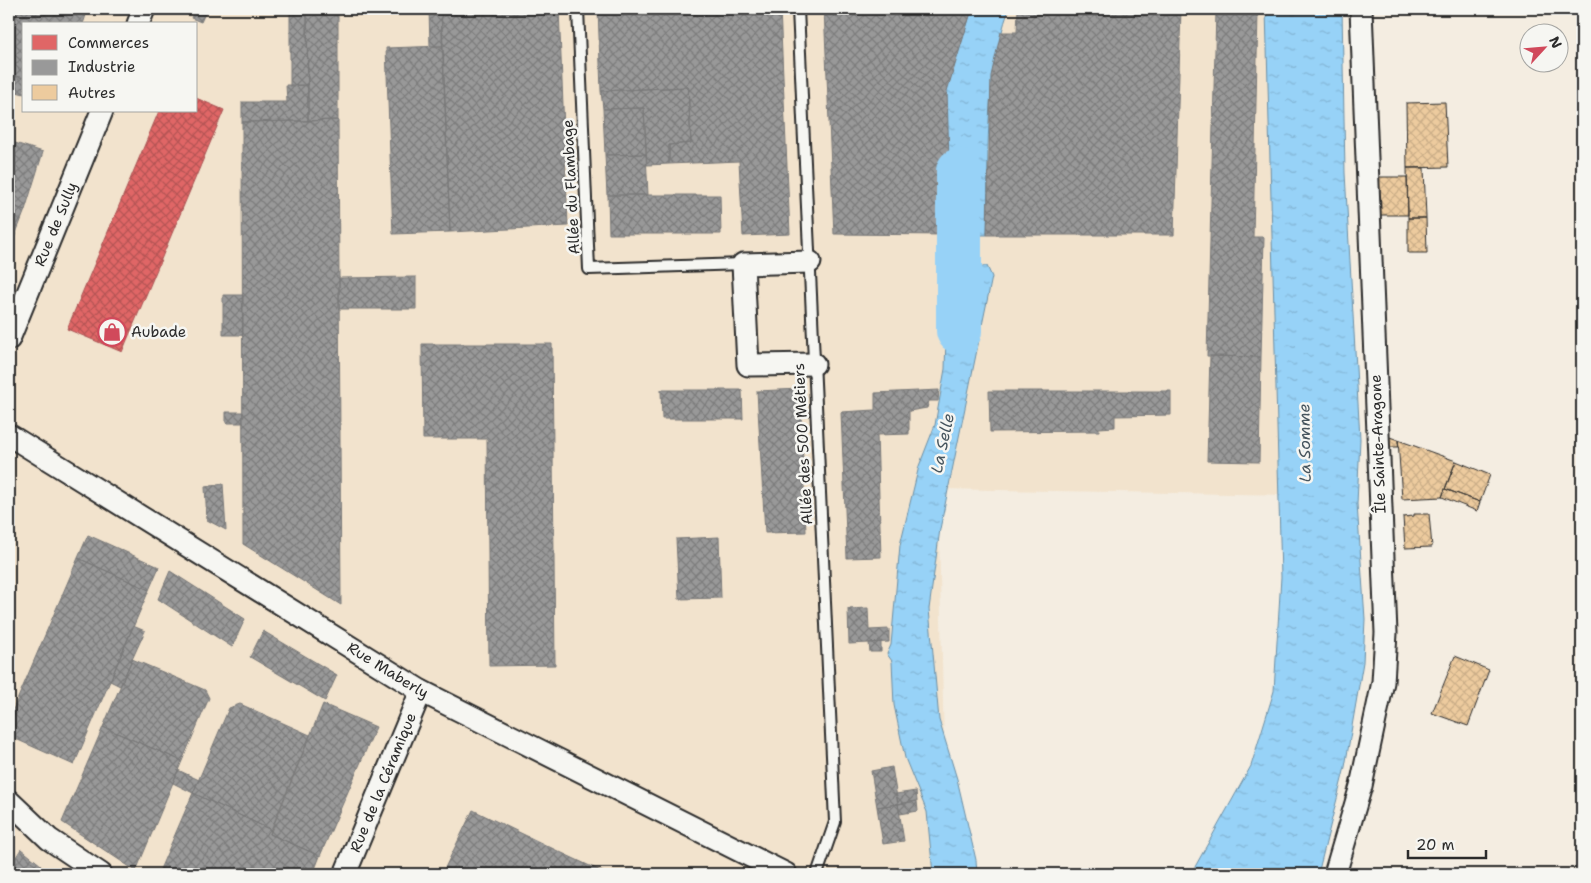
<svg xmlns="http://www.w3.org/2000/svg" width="1591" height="883" viewBox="0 0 1591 883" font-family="'Shantell Sans',sans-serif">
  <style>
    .built { fill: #f2e3cd; fill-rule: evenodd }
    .water { fill: url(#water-ripples); stroke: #6c8fa5 }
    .shops { fill: url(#shops-cross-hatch); stroke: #aa5454 }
    .industry { fill: url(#industry-cross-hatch); stroke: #787878 }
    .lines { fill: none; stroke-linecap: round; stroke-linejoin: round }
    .river { stroke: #97d2f7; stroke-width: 46 }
    .building { fill: url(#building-cross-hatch); stroke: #2b2b2b }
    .lane-casing { stroke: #2b2b2b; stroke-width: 14 }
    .street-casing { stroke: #2b2b2b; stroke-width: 25 }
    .lane { stroke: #f6f6f2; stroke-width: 10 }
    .street { stroke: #f6f6f2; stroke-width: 21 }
    .labels { text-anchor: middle; stroke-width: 5; stroke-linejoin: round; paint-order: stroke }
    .street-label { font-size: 15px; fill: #2b2b2b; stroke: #f6f6f2 }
    .poi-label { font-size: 15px; fill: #2b2b2b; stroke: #f6f6f2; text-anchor: start }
    .water-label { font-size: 16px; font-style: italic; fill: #46555e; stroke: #f6f6f2 }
  </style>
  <defs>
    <pattern id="water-ripples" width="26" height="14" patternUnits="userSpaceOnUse" patternTransform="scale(1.25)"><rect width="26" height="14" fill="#97d2f7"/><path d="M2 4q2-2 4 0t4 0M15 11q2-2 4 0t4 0" fill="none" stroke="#82b4d4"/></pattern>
    <pattern id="shops-cross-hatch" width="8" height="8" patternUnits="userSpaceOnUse" patternTransform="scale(1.25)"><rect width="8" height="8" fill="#e06666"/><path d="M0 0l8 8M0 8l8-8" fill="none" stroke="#b65454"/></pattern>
    <pattern id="industry-cross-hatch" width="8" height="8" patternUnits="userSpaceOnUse" patternTransform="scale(1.25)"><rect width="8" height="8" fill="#999"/><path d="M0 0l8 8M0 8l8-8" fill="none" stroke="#7d7d7d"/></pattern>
    <pattern id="building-cross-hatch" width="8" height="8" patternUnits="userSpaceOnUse" patternTransform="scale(1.25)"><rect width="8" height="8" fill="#edcb9e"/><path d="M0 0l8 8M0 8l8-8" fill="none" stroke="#cbae88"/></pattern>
  </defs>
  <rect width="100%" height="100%" fill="#f4ede1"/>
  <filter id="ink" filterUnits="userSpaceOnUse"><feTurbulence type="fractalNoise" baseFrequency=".02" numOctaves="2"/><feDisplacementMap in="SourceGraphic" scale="10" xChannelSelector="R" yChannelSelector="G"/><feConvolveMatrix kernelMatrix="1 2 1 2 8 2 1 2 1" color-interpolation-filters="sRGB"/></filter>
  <g filter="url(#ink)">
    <path class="built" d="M9,9H1267L1286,495L938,489L947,874H9ZM24,24H196V111H24Z"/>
    <path class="water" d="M972,9H1009C983,81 989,160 987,235H951L946,91Z
      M1266,9H1342L1345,173L1360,439L1357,504L1365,619L1363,662L1345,767L1318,874H1191L1251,766L1274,691L1281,577Z
      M987,266L992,277L940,529L929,609L939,720L957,779L976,860L977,874H933L927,812L905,758L894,705L892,661L887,654L891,645L900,545L919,466L935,425L945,369L947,306L955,267Z"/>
    <path class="shops" d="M196,98L224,110L122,352L67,329L159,111H196Z"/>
    <path class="industry" d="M9,9H88L83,24H24V78L9,74Z
      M195,9H207L201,22L191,18Z
      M429,9H441L443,46H430Z
      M441,9H559L568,226L450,232Z
      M598,9H780L790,234L743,236L739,161L669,164V145L691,143L688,87L601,91Z
      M824,9H972L947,91L951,235L834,234Z
      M1018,9H1181L1174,235H987L991,76L1001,32H1017Z
      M1216,11L1258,12L1253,237H1264L1261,357L1207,356Z
      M338,12V120L308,121L307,13Z
      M290,13H307L308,85L290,86Z
      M443,46L450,232L393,234L386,48Z
      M9,74L24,78V94L9,90Z
      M286,85H308V121L242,122V102H287Z
      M688,87L691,143L669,145V164L647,165L644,108L603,109L601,91Z
      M644,108L646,154L605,155L603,109Z
      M338,120L339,278L341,605L243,544L242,122Z
      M9,141L43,152L25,210L9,205Z
      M646,154L648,195H607L605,155Z
      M608,195H720L721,234H609Z
      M9,205L25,210L9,251Z
      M416,277V309H339V278Z
      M223,295H243V335H223Z
      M422,344H552L555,665L489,666L487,439H423Z
      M1210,356L1261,357L1259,462L1207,461Z
      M800,389L806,532L765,533L757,391Z
      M661,390H742L743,419H662Z
      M939,390L938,401H929L927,408L909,411V434L877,435L881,557L847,558L841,412L875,410V393Z
      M989,391H1171V415L1115,416V427L1099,428V431L990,432Z
      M226,412H243V423H226Z
      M223,484L226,530L207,520L205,487Z
      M88,535L159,567L149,590L78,558Z
      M719,537L721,598L679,599L676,539Z
      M78,558L149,590L74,765L9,736V719Z
      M170,571L245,619L232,647L158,599Z
      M868,608L869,630L889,629V642L849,644L848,609Z
      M133,626L145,631L120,686L110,681Z
      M263,631L337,675L325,701L250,657Z
      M881,642V652H870L869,643Z
      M132,659L205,690L209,698L182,761L103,727Z
      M240,704L310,735L271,830L193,793L229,708Z
      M323,704L376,727L320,856L270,834Z
      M103,727L182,761L136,871L62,822Z
      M892,767L898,804L877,807L871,771Z
      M178,770L199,780L193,793L173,783Z
      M916,791L917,801L898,804L896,794Z
      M193,793L271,830L270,834L320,856L313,874H158Z
      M917,801L918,811L900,814L898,804Z
      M898,804L904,841L883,844L877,807Z
      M473,810L562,853L607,874H442Z
      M21,849L41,865L35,874H19L9,868Z"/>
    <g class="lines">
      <path class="river" d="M959,331V171"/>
    </g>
    <path class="building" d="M1445,102L1448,167L1407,168L1406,103Z
      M1407,168H1424L1426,218H1408Z
      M1374,177H1407L1408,215H1374Z
      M1408,218H1426L1427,253H1408Z
      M1387,436L1398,440L1399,447H1388Z
      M1398,440L1456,461L1442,497L1402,499Z
      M1456,461L1490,475L1480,502L1445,489Z
      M1445,489L1480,502L1477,511L1442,497Z
      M1414,514H1429L1432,547L1405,548L1403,517L1414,516Z
      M1455,656L1489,670L1468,726L1432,713Z"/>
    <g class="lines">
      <defs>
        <path id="lane" d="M578,9L589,269L743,264
          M798,9L835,822L817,874"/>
        <g id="street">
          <path d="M138,24L144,9"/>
          <path d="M810,262L743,264L748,365L814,364"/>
          <path id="s1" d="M9,339L102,111"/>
          <path id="s2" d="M9,435L421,691L786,874"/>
          <path d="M9,801L49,839L101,874"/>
          <path id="s3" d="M345,874L421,691"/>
          <path d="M1335,874L1361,786L1383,682L1386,633L1361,9"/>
        </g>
      </defs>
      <use href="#lane" class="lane-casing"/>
      <use href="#street" class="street-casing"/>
      <use href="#lane" class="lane"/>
      <use href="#street" class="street"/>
    </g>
  </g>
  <defs>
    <symbol id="shop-ring" viewBox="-11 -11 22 22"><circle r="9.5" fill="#f6f6f2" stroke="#d1495b" stroke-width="1.5"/><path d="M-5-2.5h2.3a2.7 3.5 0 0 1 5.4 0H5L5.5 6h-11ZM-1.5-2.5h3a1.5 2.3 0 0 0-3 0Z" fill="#d1495b"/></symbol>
  </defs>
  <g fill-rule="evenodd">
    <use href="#shop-ring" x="96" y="316" width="32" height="32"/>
  </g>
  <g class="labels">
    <g class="street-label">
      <text transform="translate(571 187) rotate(-93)" y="5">Allée du Flambage</text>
      <text dy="5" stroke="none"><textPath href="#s1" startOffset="124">Rue de Sully</textPath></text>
      <text transform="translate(803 444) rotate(-93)" y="5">Allée des 500 Métiers</text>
      <text transform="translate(1378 444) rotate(-92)" y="5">Île Sainte-Aragone</text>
      <text dy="5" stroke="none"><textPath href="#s2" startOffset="446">Rue Maberly</textPath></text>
      <text dy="5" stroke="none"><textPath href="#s3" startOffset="99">Rue de la Céramique</textPath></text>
    </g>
    <g class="poi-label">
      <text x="131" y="337">Aubade</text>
    </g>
    <g class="water-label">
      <text transform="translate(942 443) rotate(-78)" y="6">La Selle</text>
      <text transform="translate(1304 443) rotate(-91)" y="6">La Somme</text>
    </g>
  </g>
  <rect width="1591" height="883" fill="none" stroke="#f6f6f2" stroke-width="30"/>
  <rect x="15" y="15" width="1561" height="853" fill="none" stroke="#2b2b2b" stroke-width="2" filter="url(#ink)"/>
  <rect x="22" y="22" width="175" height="90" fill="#f6f6f2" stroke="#a5a5a2"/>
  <rect x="32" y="35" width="25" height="15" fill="#e06666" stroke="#a5a5a2"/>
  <text x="68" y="48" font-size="15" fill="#2b2b2b">Commerces</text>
  <rect x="32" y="60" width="25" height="15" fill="#999999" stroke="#a5a5a2"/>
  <text x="68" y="72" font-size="15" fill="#2b2b2b">Industrie</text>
  <rect x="32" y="85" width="25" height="15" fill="#edcb9e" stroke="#a5a5a2"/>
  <text x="68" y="98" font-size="15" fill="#2b2b2b">Autres</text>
  <g transform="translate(1544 48) rotate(64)"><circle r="24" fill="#f6f6f2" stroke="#a5a5a2"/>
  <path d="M0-4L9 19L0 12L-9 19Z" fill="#d1495b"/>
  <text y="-8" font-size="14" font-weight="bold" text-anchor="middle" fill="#2b2b2b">N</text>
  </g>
  <path d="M1408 850v8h78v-8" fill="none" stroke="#2b2b2b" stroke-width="2.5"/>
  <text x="1416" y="850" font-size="15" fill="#2b2b2b" stroke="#f6f6f2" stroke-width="4" paint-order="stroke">20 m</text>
</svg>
